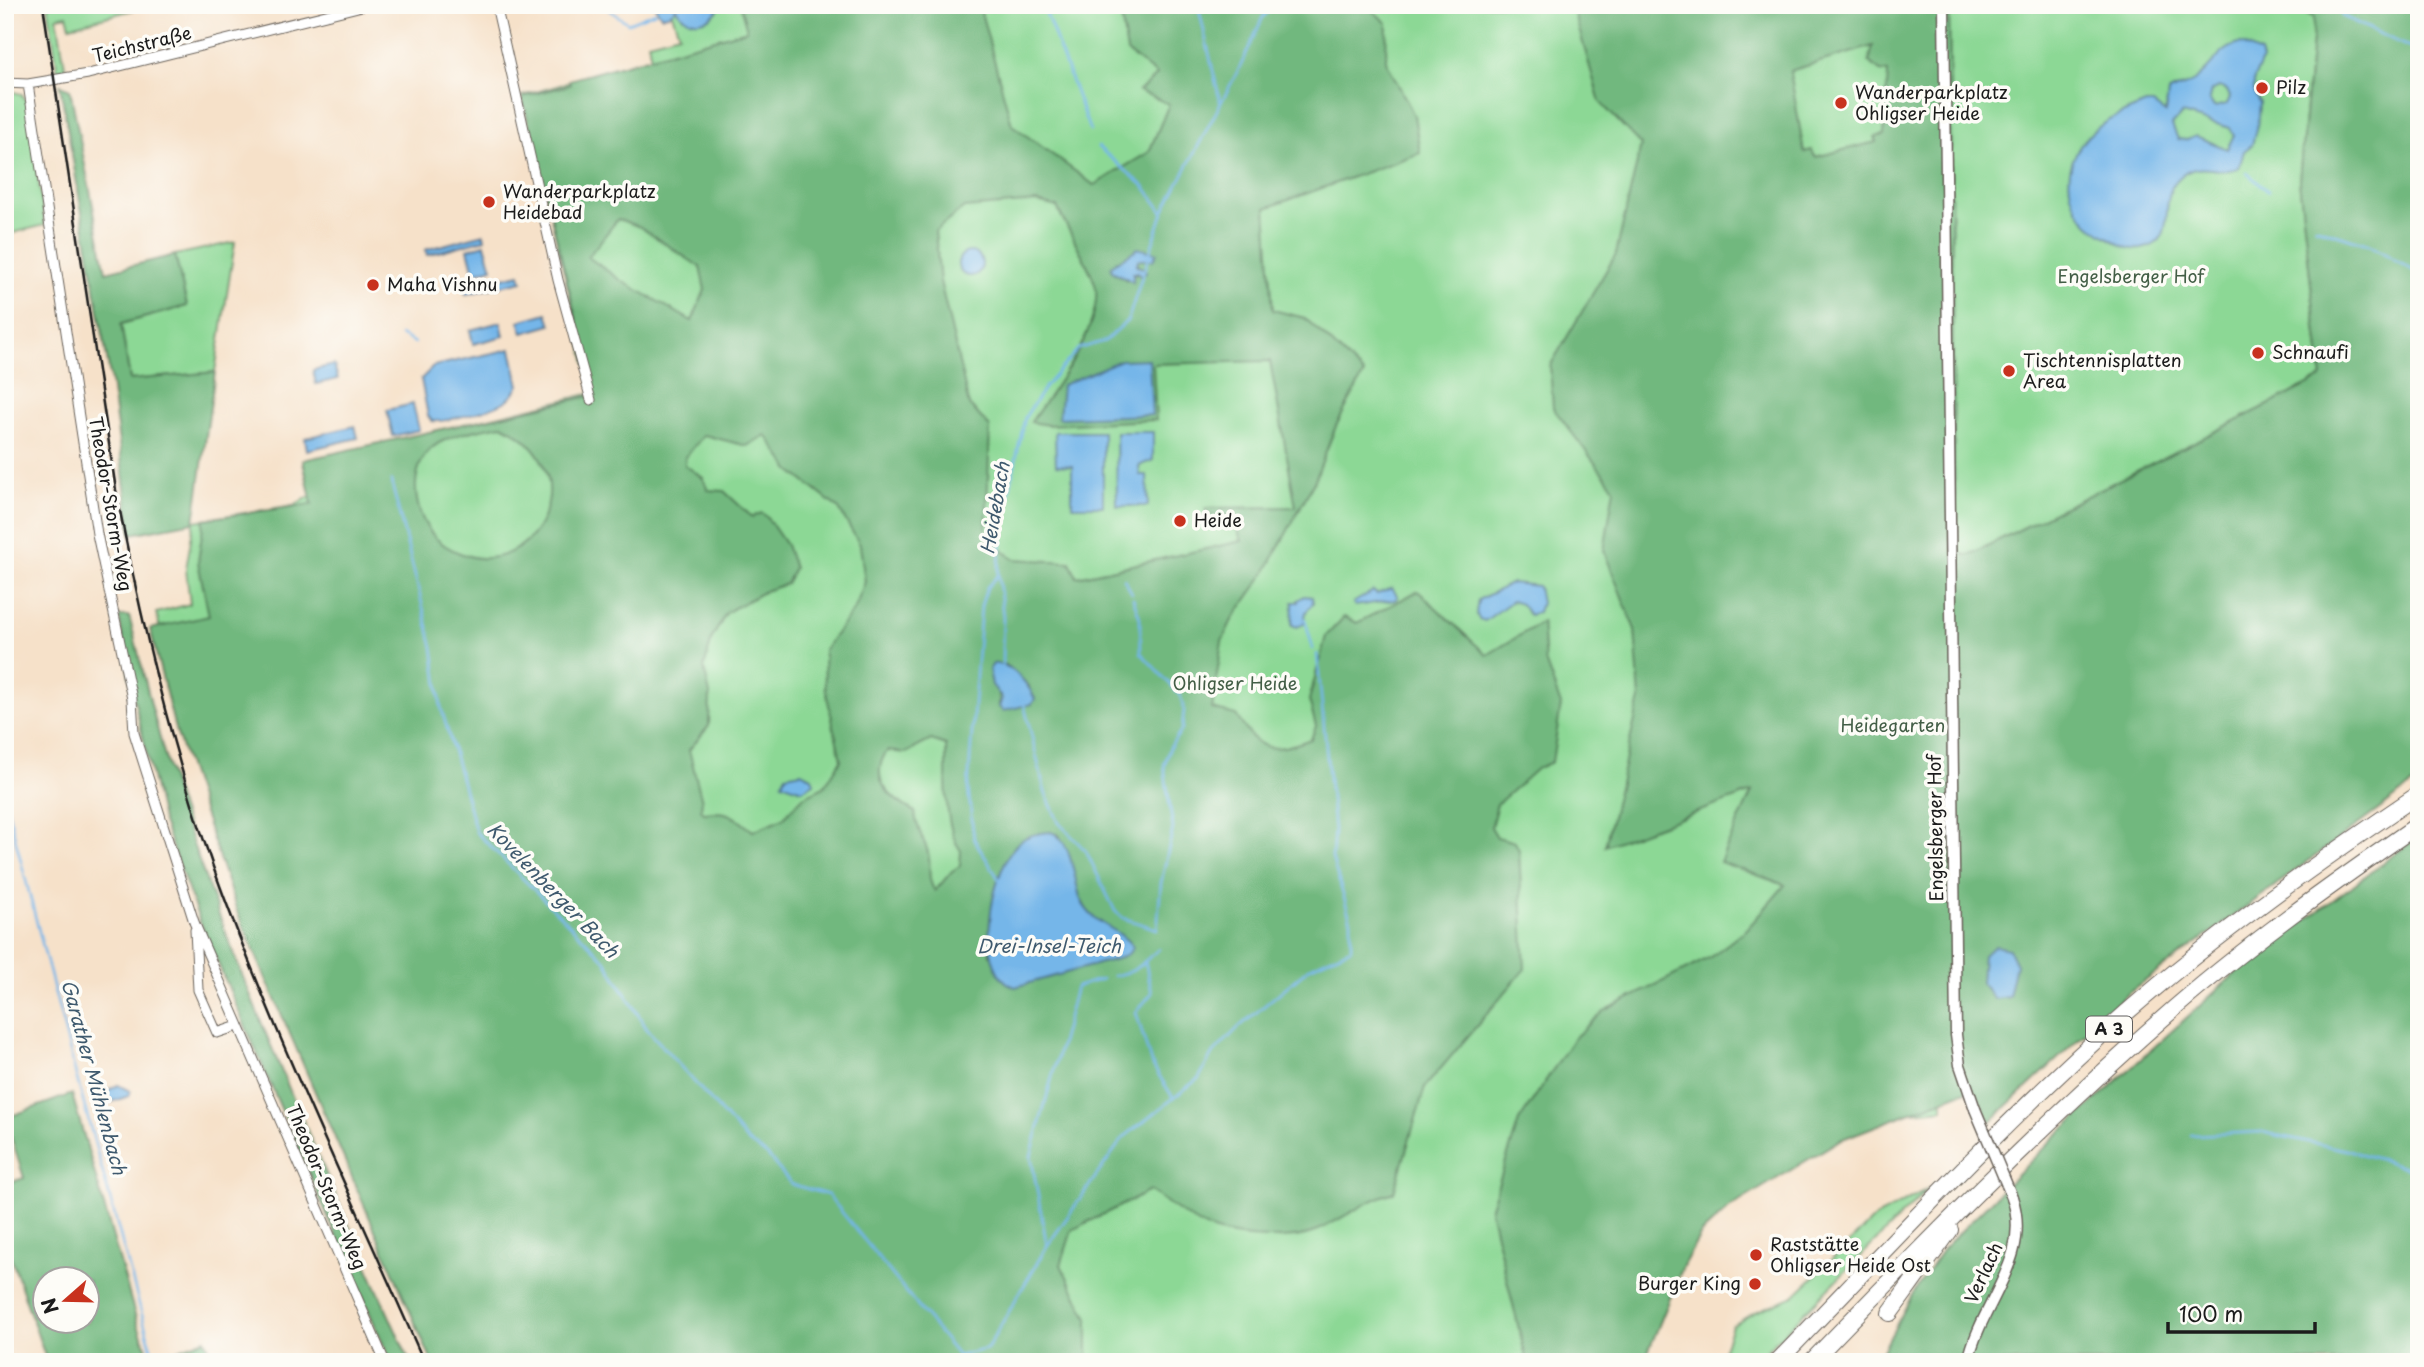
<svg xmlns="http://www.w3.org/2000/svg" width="2424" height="1367" viewBox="0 0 2424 1367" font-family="'Playpen Sans',sans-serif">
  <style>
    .green { fill: #8cd895; stroke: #547a58; stroke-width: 2 }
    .forest { fill: #71b87e; stroke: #466a4d; stroke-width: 2; fill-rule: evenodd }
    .water { fill: #74b6e9; stroke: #486982; stroke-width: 2; fill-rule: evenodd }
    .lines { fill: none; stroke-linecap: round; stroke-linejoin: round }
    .stream { stroke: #74b6e9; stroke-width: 2.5 }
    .minor-casing { stroke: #686159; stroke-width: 11 }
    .tertiary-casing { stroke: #686159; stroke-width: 13 }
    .motorway-casing { stroke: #686159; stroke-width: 18 }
    .minor { stroke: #fff; stroke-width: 9 }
    .tertiary { stroke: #fff; stroke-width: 10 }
    .motorway { stroke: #fff; stroke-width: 16 }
    .rail { stroke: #1c1c1c; stroke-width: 2.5 }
    .tertiary-bridge-casing { stroke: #686159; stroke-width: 13; stroke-linecap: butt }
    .tertiary-bridge { stroke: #fff; stroke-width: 10 }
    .poi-dot { fill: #c8321e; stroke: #fdfcf7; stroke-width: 2.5 }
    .labels { text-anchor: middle; stroke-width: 7; stroke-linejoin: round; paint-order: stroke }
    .shield { fill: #fdfcf7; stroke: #605f5e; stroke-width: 2 }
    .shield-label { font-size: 16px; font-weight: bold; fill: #1c1c1c }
    .street-label { font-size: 18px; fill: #1c1c1c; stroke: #fdfcf7 }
    .poi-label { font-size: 18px; fill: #1c1c1c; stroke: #fdfcf7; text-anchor: start }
    .park-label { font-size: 18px; fill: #435e46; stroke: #fdfcf7 }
    .water-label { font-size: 19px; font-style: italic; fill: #3f5a6e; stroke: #fdfcf7 }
  </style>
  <rect width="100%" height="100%" fill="#fdfcf7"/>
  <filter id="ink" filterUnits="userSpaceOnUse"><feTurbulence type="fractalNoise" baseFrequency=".0143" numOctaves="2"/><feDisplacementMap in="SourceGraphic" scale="14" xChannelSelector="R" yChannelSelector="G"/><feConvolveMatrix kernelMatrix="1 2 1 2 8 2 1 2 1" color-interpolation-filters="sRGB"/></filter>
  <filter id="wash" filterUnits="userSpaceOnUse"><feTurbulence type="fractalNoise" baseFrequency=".00686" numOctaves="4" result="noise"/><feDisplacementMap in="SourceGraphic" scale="28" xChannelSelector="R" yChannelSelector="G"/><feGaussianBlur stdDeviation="1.57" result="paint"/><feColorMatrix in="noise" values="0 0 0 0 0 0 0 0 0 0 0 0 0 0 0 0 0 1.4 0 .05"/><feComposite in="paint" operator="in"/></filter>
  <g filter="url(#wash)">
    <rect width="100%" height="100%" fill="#f6e1c9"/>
    <path class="green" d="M48,5H152L70,26L67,15L57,17L65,67L58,73Z
      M669,5H1936L1943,1109L1881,1115L1729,1156L1627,1362H453L176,689L156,613L190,604L186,569L194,521L294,505L311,496L303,462L593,393L522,96L651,59L648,42L679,34Z
      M1949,5H2289L2314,17L2299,181L2322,378L1967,556L1955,551Z
      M5,90L22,94L27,104L45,225L5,235Z
      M235,242L215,372L130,380L121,324L187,306L175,255Z
      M1929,1188L1755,1362H1719L1732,1326L1755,1312L1794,1296L1876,1217Z"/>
    <path class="forest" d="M740,5H979L1012,125L1094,185L1149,152L1169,104L1139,91L1157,75L1127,52L1119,5H1366L1387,23L1386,61L1414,115L1420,153L1266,208L1273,310L1305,318L1364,374L1336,426L1314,482L1265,573L1232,620L1222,641L1212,709L1236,715C1259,752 1270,754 1311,739L1316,726L1309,700L1326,636L1344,617L1357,623L1418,591L1487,655L1542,622L1545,661L1561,705L1552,762L1538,768L1497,804L1491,827L1497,837L1515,842L1519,850L1525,969L1425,1087L1394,1192C1364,1201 1341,1221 1312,1233C1289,1242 1233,1238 1210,1229C1189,1221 1169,1203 1150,1191L1072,1230L1061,1265L1088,1318V1362H432L238,914L174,725L150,629L209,616L198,562L204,519L312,504L303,460L595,395L522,97L570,85L569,80L747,30ZM1037,202L1057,207C1065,225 1095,274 1096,289C1100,332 1054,388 1031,422L1048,425L1156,420L1153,364L1270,361L1296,507L1206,508V515H1231L1242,541L1077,577L1070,562L1014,559L986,536L990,427L969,405L940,281L935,231L964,208ZM618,219L640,227L700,267L705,290L692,321L622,281L588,257ZM1133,254L1144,258L1138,260V272L1127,280L1112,271L1117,261ZM502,425C596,471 532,583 460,553C447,548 435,540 427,527C410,499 410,455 445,440C462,432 484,428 502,425ZM704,435L747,446L766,435L790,470L839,509L860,545L865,582L855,608L824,650L825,687L841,760L824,787L803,797L783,818L753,831C732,816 732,810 704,813L701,809L702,801L689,750L709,726L710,694L704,668L712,638L727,612L765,591L786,584L794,568L786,545L766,516L761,513L752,517L724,491L708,490L703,478L685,465V457ZM999,664L1006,665L1029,686L1032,704L999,707ZM931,740L946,745C947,776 942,825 961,851L960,866L952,871L935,891C925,877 933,865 927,849C922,836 916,827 915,812C890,799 868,779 887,751L906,753ZM1058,834C1075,859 1072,899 1096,921C1105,929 1119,935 1130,942L1129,953L1077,969L990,955C988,916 995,879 1016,845Z
      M1572,5H1949L1955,550L1967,556L2322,378L2299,181L2314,18L2289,5H2419V780L2126,995L1990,1122L1974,1089L1960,1093L1840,1140L1729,1208L1701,1234L1684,1264L1644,1362H1527L1490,1210L1519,1121L1574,1038L1604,1011L1709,958L1747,929L1785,885L1720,862L1752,792L1605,846L1640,699L1635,630L1604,551L1614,488L1553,408L1550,366L1616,254L1641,145L1600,102ZM1873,46L1869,62L1880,71L1888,72L1884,135L1875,137L1876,142L1815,157L1812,150L1804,152L1790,71Z
      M60,85L70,89L106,272L175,255L187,306L121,324L130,380L215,372L194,522L131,534L111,382Z
      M119,616H129C145,677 158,740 178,800C242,992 327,1177 410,1362H391L200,922L162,820L130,681Z
      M2419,836V1362H1877L1912,1295L1943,1249L2055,1137L2238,971Z
      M72,1094L138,1325L151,1360L205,1339L215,1362H47L5,1240V1184L24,1178L5,1118ZM46,1280H88V1322H46Z"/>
    <path class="water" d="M654,5H721C712,24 687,28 676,8L669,15L661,16Z
      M2242,44L2260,53L2262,60L2254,79V91L2260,102L2259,117L2252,145L2244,151L2239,168C2218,176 2200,159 2180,177C2154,199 2183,242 2141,249C2127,251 2119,243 2107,237C2071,217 2057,179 2082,143C2095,124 2125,112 2146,104H2153L2165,113L2168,93C2176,88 2186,86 2194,81C2211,70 2221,45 2242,44ZM2219,87L2227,90L2230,97L2227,104L2214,107L2209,99L2211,91ZM2182,114L2230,128L2234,135L2227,149L2196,136L2187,140L2178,139L2172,125Z
      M484,234L485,239L427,255L425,250Z
      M485,244L492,268L474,273L468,249Z
      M1138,248L1157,253L1153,260H1138L1136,266L1144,268L1146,273L1140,276L1138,272L1133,273V282L1112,271L1111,266Z
      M958 264a12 12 0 1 1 24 0a12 12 0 1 1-24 0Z
      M520,274L522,281L466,294L464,287Z
      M547,313L551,325L523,333L519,321Z
      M501,322L504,336L473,344L470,330Z
      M511,349L519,385C515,392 512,398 504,402C492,409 445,423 432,421L428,416L421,379L434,366Z
      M1149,359L1152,415L1059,418L1062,385L1121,360Z
      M334,365L338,379L316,384L313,370Z
      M413,404L419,430L393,436L387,410Z
      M355,426L358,438L307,450L305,438Z
      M1103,432V506H1072V466L1056,465L1055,432Z
      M1116,432H1153V460L1139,466L1140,475H1147L1148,506H1117Z
      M1512,583L1538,586L1541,603L1538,612L1529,615L1521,604L1512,601L1485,621L1479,619L1476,613L1478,600Z
      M1392,588L1398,597L1395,600L1355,606L1353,603L1373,591L1377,594Z
      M1304,596L1312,597L1313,603L1306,612L1304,624L1297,627L1292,625L1293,602H1298V600Z
      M993,664C1011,662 1028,684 1035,699L1032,704L1003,711L999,707L1002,698L992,685L989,670Z
      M801,772L812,777L814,783L802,790L782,783L786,775Z
      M1051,832C1072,838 1074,881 1081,900C1092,925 1119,927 1133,947L1129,953L1120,958L1015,987C972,971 991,872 1016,845C1025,835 1038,833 1051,832Z
      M1995,946L2009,949L2016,965L2009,997L1994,999L1981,983L1983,955Z
      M118,1085L130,1091L129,1096L108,1103L105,1100L107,1091Z"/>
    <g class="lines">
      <path class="stream" d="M1043,5L1090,131
        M1198,5L1220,101
        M2340,5L2342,16L2419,52
        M5,7L14,5
        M609,10L628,23L655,12
        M1098,147L1144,186L1163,212
        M2247,173L2268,191
        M2315,227L2370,245L2419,274
        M400,335L415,343
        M391,481L433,647L441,707L476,832L605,960L647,1029L748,1142L767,1155L791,1184L828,1195L958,1356
        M998,575L987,587L981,606L968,788L974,839L1000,881
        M1124,579L1132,593
        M1305,619L1313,649
        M1002,664L1003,617L998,572L1005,511L1025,417L1045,387L1078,349L1105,341L1128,320L1163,212L1241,65L1263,17L1275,5
        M1024,704L1045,792L1059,823L1086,851L1115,911L1123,918L1157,929L1161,883L1173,828L1164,766L1170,747L1182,729L1184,710L1180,695L1141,653L1140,618L1133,598
        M5,799L77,1079L155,1362
        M1159,949L1145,961L1152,993L1136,1012L1151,1063L1174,1099
        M1113,976L1132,971L1145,961
        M2191,1135L2262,1132L2351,1151L2419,1171
        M1047,1246L1031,1156L1076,987L1102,979
        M959,1362L958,1356L987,1349L1047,1246L1123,1138L1199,1078L1211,1056L1238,1028L1310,967L1351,948V921L1332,858L1334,830L1317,654"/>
    </g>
  </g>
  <g filter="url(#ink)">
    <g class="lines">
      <defs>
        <path id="minor" d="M496,5L558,280L591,400
          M5,83L28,84L88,74L366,5
          M28,84L97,534L132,699L134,733L194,922L385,1362
          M195,930L198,990L217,1033L238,1026"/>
        <path id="tertiary" d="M1944,5L1956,1035L1960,1065L1975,1109
          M1968,1362C1980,1303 2033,1259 2012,1197"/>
        <path id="motorway" d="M1890,1313L1950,1230
          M1777,1362C1891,1244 2003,1122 2126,1013C2218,933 2318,862 2419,794
          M1811,1362C1925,1244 2038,1128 2161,1020C2241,949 2331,885 2419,824"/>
      </defs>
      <use href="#minor" class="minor-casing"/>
      <use href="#tertiary" class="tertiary-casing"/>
      <use href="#motorway" class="motorway-casing"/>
      <use href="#minor" class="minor"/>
      <use href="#tertiary" class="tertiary"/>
      <use href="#motorway" class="motorway"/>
      <path class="rail" d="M43,5L116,490C140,617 169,742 212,864C273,1034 352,1197 424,1362"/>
      <defs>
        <path id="tertiary-bridge" d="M1975,1109L2012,1197"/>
      </defs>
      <use href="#tertiary-bridge" class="tertiary-bridge-casing"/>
      <use href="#tertiary-bridge" class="tertiary-bridge"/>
    </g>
  </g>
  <g class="poi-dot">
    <circle cx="2262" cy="88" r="7"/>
    <circle cx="1841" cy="103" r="7"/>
    <circle cx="489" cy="202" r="7"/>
    <circle cx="373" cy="285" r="7"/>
    <circle cx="2258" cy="353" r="7"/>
    <circle cx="2009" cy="371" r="7"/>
    <circle cx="1180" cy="521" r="7"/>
    <circle cx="1756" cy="1255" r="7"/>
    <circle cx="1755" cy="1284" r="7"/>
  </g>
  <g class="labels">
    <rect class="shield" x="2086" y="1016.5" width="46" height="25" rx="5"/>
    <g class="shield-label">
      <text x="2109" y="1035">A 3</text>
    </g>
    <g class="street-label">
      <text transform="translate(142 45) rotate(-14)" y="6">Teichstraße</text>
      <text transform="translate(110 504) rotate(80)" y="6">Theodor-Storm-Weg</text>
      <text transform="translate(1936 828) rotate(-91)" y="6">Engelsberger Hof</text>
      <text transform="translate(326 1187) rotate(67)" y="6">Theodor-Storm-Weg</text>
      <text transform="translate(1984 1273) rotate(-65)" y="6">Verlach</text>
    </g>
    <g class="poi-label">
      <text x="2276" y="94">Pilz</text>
      <text x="1855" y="99">Wanderparkplatz<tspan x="1855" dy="21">Ohligser Heide</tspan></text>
      <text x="503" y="198">Wanderparkplatz<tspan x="503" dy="21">Heidebad</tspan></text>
      <text x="387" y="291">Maha Vishnu</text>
      <text x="2272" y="359">Schnaufi</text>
      <text x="2023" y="367">Tischtennisplatten<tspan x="2023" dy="21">Area</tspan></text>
      <text x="1194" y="527">Heide</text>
      <text x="1770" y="1251">Raststätte<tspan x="1770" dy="21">Ohligser Heide Ost</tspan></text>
      <text x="1741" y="1290" text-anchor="end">Burger King</text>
    </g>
    <g class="park-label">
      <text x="2131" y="283">Engelsberger Hof</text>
      <text x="1235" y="690">Ohligser Heide</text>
      <text x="1893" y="732">Heidegarten</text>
    </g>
    <g class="water-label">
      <text transform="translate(995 508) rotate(-80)" y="7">Heidebach</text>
      <text transform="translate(553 890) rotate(46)" y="7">Kovelenberger Bach</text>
      <text x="1049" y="953">Drei-Insel-Teich</text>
      <text transform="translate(94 1077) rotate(75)" y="7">Garather Mühlenbach</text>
    </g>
  </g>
  <rect width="2424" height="1367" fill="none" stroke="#fdfcf7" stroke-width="28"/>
  <g transform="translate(66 1300) rotate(250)"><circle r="33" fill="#fdfcf7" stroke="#a3a29f" stroke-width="2"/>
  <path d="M0-5L12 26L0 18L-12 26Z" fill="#c8321e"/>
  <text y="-10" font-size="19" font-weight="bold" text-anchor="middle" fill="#1c1c1c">N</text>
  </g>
  <path d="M2168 1322v10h147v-10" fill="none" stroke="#1c1c1c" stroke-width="3.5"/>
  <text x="2179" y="1322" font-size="21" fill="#1c1c1c" stroke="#fdfcf7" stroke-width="5" paint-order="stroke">100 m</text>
</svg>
